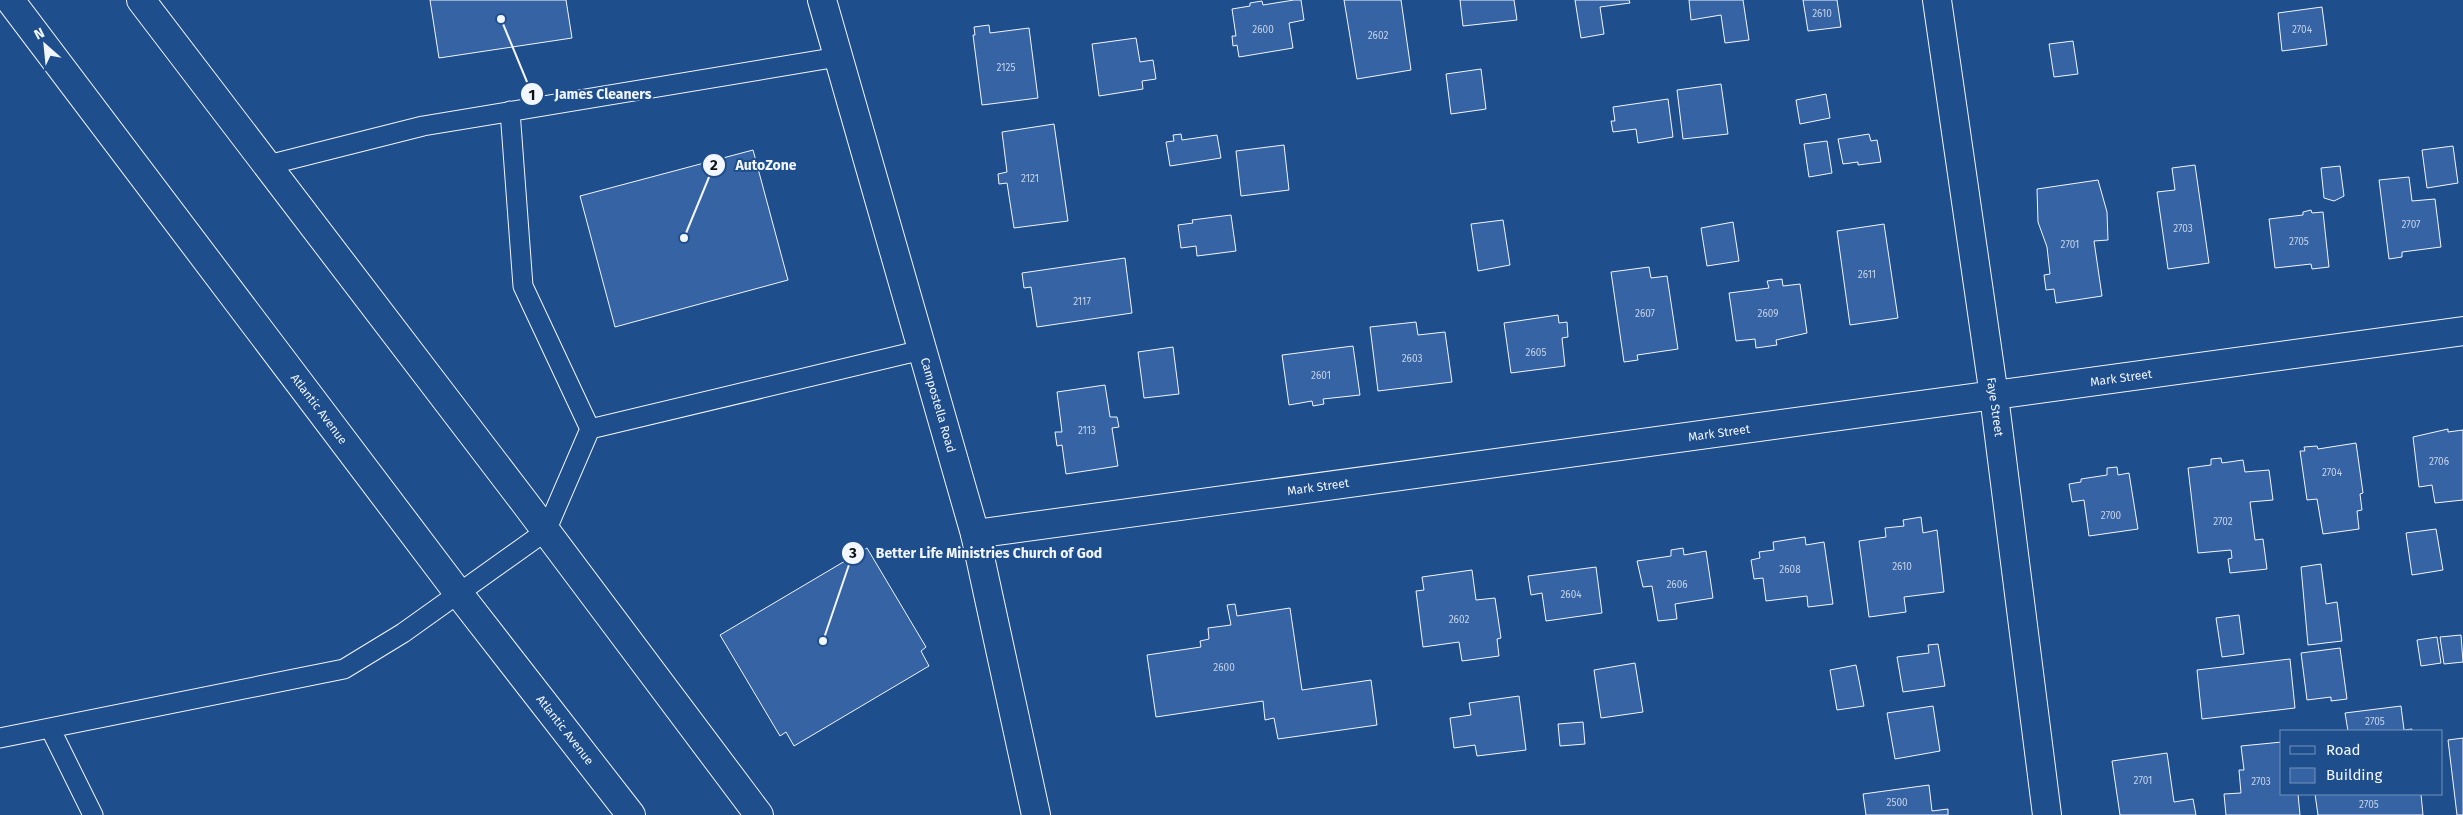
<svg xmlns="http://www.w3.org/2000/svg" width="2463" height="815" viewBox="0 0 2463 815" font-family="'Fira Sans',sans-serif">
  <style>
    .building { fill: #3563a3; stroke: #f2f6ff }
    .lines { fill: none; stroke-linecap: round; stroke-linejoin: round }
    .service-casing { stroke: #f2f6ff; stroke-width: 21 }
    .minor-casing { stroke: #f2f6ff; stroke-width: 30 }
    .secondary-casing { stroke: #f2f6ff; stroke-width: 30 }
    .primary-casing { stroke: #f2f6ff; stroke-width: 30 }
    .service { stroke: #1f4e8c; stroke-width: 19 }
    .minor { stroke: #1f4e8c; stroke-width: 28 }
    .secondary { stroke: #1f4e8c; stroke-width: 28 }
    .primary { stroke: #1f4e8c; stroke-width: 28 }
    .labels { text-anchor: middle; stroke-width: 4; stroke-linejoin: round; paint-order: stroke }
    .number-label { font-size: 10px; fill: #c3d1e8 }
    .street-label { font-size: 12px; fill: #f2f6ff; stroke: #1f4e8c }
    .leader { fill: none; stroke: #f2f6ff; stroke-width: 2 }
    .callout-dot { fill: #f2f6ff; stroke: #1f4e8c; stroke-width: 2 }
    .mark-label { font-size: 15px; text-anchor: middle; font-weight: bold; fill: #111 }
    .callout-label { font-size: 14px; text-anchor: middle; font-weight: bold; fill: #f2f6ff; stroke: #1f4e8c; stroke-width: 4; stroke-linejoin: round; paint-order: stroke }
  </style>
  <rect width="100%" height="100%" fill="#1f4e8c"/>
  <path class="building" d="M430,0H566L572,38L439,58Z
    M1294,0H1301L1304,20L1289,23L1293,48L1239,57L1237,45L1233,46L1232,36H1236L1232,9L1250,6V3L1262,1L1263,5Z
    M1344,0H1401L1411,70L1357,79Z
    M1460,0H1514L1517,20L1463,26Z
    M1575,0H1629L1630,3L1600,7L1604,34L1581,38Z
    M1689,0H1743L1749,40L1725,43L1721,15L1691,20Z
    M1803,0H1837L1841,27L1808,31Z
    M2322,7L2327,45L2282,51L2278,13Z
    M989,25L990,33L1029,28L1038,98L982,105L973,35H975L974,27Z
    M1136,38L1140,62L1153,60L1156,79L1142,81L1143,89L1099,96L1092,44Z
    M2073,41L2078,74L2054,77L2049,44Z
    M1481,69L1486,109L1451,114L1446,74Z
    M1721,84L1728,134L1683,139L1677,90Z
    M1826,94L1830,118L1800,124L1796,100Z
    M1668,99L1673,137L1638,143L1636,129L1613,132L1611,121H1615L1613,107Z
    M1054,124L1068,221L1014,228L1007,183L999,184L998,174L1007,172L1002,132Z
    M1181,134L1182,140L1217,135L1221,158L1170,166L1166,142L1174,141L1173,135Z
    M1869,134L1871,141L1877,140L1881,162L1858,165V162L1843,164L1838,139Z
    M1827,141L1832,173L1809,177L1804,144Z
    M1284,145L1289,190L1241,196L1236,151Z
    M2453,146L2458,183L2427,188L2422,150Z
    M753,150L788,280L615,327L580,196Z
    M2195,165L2209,263L2168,269L2157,192L2175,190L2172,168Z
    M2340,166L2344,196L2334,201L2324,198L2321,168Z
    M2409,177L2412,201L2435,199L2441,247L2402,252V257L2389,259L2379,180Z
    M2098,180L2107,212L2108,240L2094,241L2102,296L2056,303L2054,289L2046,290L2044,275L2050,274L2047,247L2038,222L2037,189Z
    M2311,210L2312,213L2323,212L2329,267L2312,269L2311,264L2275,268L2269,219L2303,215V212Z
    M1231,215L1236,251L1197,256L1196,246L1181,248L1178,225L1193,223L1192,220Z
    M1503,220L1510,265L1478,271L1471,224Z
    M1733,222L1739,261L1707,266L1701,228Z
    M1884,224L1898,318L1850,325L1837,231Z
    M1125,258L1132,313L1037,327L1031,287L1024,288L1022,273Z
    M1649,267L1651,278L1667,276L1678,349L1637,355L1638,360L1624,362L1611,272Z
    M1782,279L1783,286L1800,284L1807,333L1776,340L1777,345L1756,348L1755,339L1736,341L1729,293L1769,288L1767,281Z
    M1558,315L1559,323L1567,322L1568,337L1562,338L1565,366L1511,373L1504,323Z
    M1416,322L1418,335L1445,332L1452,382L1378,391L1370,327Z
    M1353,346L1360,395L1323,399L1324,404L1313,406L1312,401L1289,405L1282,355Z
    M1173,347L1179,394L1144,398L1138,352Z
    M1105,385L1110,417H1117L1119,427L1112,428L1118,466L1066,474L1062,445L1057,446L1055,432H1062L1057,392Z
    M2448,429V432L2463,430V500L2435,503L2432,485L2419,487L2413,437Z
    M2356,443L2363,493L2360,494L2362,510L2357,511L2359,529L2323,534L2317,499L2307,500L2300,451H2305L2304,447L2317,446L2318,449Z
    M2221,458L2222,463L2243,460L2245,472L2269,470L2273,500L2250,502L2255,540L2263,539L2267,569L2230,573L2228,559L2232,558L2231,550L2198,553L2188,468L2211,465V459Z
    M2117,467L2118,475L2129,473L2138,529L2089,536L2084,500L2072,502L2069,484L2081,482V479L2107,475V468Z
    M1921,517L1923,533L1937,530L1944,592L1904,597L1906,612L1869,617L1859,541L1886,537L1885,528L1904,526L1903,520Z
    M2436,529L2443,570L2412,575L2406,533Z
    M1805,537L1806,545L1824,542L1833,604L1808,607L1807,596L1766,601L1763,578L1754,579L1751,560L1760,558L1759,552L1774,550L1773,542Z
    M867,548L926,647L921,651L929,666L794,746L786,732L780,736L720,635Z
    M1683,548L1684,555L1706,551L1713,598L1675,604L1677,619L1658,621L1652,586L1643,587L1637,561L1671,556V550Z
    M2321,564L2326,604L2337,602L2342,641L2308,645L2301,567Z
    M1596,567L1602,613L1546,621L1542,593L1531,595L1528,576Z
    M1472,570L1476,600L1495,598L1501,638L1497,639L1499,656L1462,661L1459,642L1423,647L1416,591L1424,590L1422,577Z
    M1235,604L1237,616L1290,608L1302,690L1371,680L1377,725L1278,739L1274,718L1265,720L1263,701L1156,717L1147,655L1201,647L1200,641L1209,639L1208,628L1231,625L1227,605Z
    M2239,615L2244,654L2222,657L2216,618Z
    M2461,635L2463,662L2444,664L2440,637Z
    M2437,637L2441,663L2421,666L2417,640Z
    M1938,644L1945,686L1903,692L1897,657L1929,653L1928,645Z
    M2340,648L2347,699L2331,701V697L2307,700L2301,653Z
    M2290,659L2295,708L2202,719L2197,670Z
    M1635,663L1643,712L1601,718L1594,670Z
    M1856,665L1864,706L1837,710L1830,670Z
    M1519,696L1526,750L1477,756L1475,745L1454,748L1450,718L1471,715L1469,703Z
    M1933,706L1940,751L1895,759L1887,713Z
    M2401,706L2404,730L2412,729V731H2348L2345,713Z
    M1583,722L1585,744L1560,746L1558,724Z
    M2463,738V815H2457L2448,740Z
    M2282,742V794H2298L2300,815H2226L2224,794L2241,793L2239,770H2244L2241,746Z
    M2167,753L2174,802L2193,799L2196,815H2120L2112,761Z
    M1929,785L1932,811L1948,809V815H1866L1863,794Z
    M2315,794H2421L2423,815H2318Z"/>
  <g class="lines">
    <defs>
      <path id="service" d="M510,111L523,286L590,429
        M268,165L423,126L838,57
        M50,728L93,815
        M0,738L344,669L403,633L546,531L590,429L922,350"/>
      <path id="minor" d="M1937,0L1994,396L2047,815
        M975,534L2463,331"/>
      <path id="secondary" d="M822,0L975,534L1036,815"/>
      <path id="primary" d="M10,0L459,594L631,815
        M141,0L525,503L759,815"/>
    </defs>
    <use href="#service" class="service-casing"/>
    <use href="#minor" class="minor-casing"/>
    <use href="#secondary" class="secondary-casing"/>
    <use href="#primary" class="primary-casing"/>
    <use href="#service" class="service"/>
    <use href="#minor" class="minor"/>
    <use href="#secondary" class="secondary"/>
    <use href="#primary" class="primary"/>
  </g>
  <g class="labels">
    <g class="number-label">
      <text x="1822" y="17">2610</text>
      <text x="1263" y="33">2600</text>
      <text x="2302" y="33">2704</text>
      <text x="1378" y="39">2602</text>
      <text x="1006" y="71">2125</text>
      <text x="1030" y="182">2121</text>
      <text x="2411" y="228">2707</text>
      <text x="2183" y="232">2703</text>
      <text x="2299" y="245">2705</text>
      <text x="2070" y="248">2701</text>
      <text x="1867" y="278">2611</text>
      <text x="1082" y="305">2117</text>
      <text x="1645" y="317">2607</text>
      <text x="1768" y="317">2609</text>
      <text x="1536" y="356">2605</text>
      <text x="1412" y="362">2603</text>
      <text x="1321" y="379">2601</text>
      <text x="1087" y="434">2113</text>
      <text x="2439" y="465">2706</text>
      <text x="2332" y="476">2704</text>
      <text x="2111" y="519">2700</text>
      <text x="2223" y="525">2702</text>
      <text x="1902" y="570">2610</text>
      <text x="1790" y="573">2608</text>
      <text x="1677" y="588">2606</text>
      <text x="1571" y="598">2604</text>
      <text x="1459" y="623">2602</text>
      <text x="1224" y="671">2600</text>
      <text x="2375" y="725">2705</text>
      <text x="2143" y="784">2701</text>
      <text x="2261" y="785">2703</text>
      <text x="1897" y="806">2500</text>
      <text x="2369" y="808">2705</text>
    </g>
    <g class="street-label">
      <text transform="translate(2121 378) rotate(-8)" y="4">Mark Street</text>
      <text transform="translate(938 405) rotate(74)" y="4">Campostella Road</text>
      <text transform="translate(1995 407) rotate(82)" y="4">Faye Street</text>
      <text transform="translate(319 409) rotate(53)" y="4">Atlantic Avenue</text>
      <text transform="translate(1719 433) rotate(-8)" y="4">Mark Street</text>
      <text transform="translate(1318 487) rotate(-8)" y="4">Mark Street</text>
      <text transform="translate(565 730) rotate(52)" y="4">Atlantic Avenue</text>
    </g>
  </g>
  <path class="leader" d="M501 19L532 94M684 238L714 165M823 641L853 553"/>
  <g class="callout-dot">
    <circle cx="501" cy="19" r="5"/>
    <circle cx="684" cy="238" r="5"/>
    <circle cx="823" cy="641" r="5"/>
    <circle cx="532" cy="94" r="12"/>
    <circle cx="714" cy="165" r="12"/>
    <circle cx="853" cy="553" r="12"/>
  </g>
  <g class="mark-label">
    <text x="532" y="100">1</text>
    <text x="714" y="170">2</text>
    <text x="853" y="558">3</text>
  </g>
  <g class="callout-label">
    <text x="603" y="99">James Cleaners</text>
    <text x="766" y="170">AutoZone</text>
    <text x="989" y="558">Better Life Ministries Church of God</text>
  </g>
  <rect x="2280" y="730" width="162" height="65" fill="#1f4e8c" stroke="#7391ba"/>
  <rect x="2290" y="746" width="25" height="8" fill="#1f4e8c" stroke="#7391ba"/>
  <text x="2326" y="755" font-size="15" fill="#f2f6ff">Road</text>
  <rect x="2290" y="768" width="25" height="15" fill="#3563a3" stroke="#7391ba"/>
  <text x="2326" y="780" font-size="15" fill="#f2f6ff">Building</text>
  <g transform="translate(45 45) rotate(333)" stroke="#1f4e8c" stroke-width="4" paint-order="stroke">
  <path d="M0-4L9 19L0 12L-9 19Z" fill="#f2f6ff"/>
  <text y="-8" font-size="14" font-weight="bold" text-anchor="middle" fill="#f2f6ff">N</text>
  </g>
</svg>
